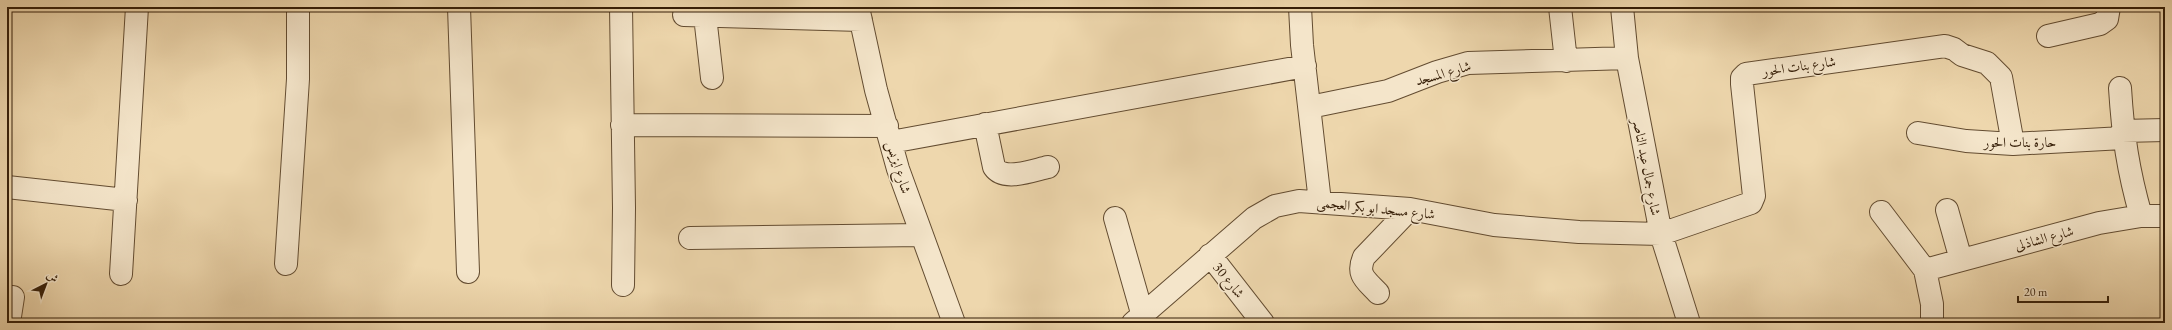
<svg xmlns="http://www.w3.org/2000/svg" width="2172" height="330" viewBox="0 0 2172 330" font-family="'EB Garamond',Amiri,serif">
  <style>
    .lines { fill: none; stroke-linecap: round; stroke-linejoin: round }
    .minor-casing { stroke: #634c31; stroke-width: 24 }
    .minor { stroke: #f4e5ca; stroke-width: 22 }
    .labels { text-anchor: middle; stroke-width: 3; stroke-linejoin: round; paint-order: stroke }
    .street-label { font-size: 14px; fill: #351e08; stroke: #f4e5ca }
  </style>
  <rect width="100%" height="100%" fill="#eed7ad"/>
  <filter id="stains"><feTurbulence type="fractalNoise" baseFrequency=".005" numOctaves="4"/><feColorMatrix values="0 0 0 0 .2 0 0 0 0 .09 0 0 0 0 .02 0 0 0 .5 -.17"/></filter>
  <radialGradient id="worn" r=".72"><stop offset=".6" stop-color="#630" stop-opacity="0"/><stop offset="1" stop-color="#630" stop-opacity=".3"/></radialGradient>
  <g class="lines">
    <defs>
      <path id="minor" d="M459,7L468,272
        M621,7L624,208L623,285
        M858,7L876,90L898,169L954,323
        M1300,7L1302,45L1320,202
        M1560,7L1566,61
        M1622,7L1627,58L1661,234L1689,323
        M684,15L861,20
        M705,16L712,78
        M2048,36L2100,24L2107,19L2109,7
        M2120,88C2123,136 2128,170 2141,216
        M1310,107L1388,91L1437,72L1468,63L1627,58
        M985,124L994,167C1004,182 1034,170 1048,167
        M622,125L887,126
        M2122,131L2165,130
        M1918,133L1966,141L2013,144L2123,138
        M891,142L1305,66
        M7,187L126,200
        M1947,210L1961,260
        M1881,212L1925,270L1932,304V323
        M1115,218L1142,313
        M690,238L922,235
        M1210,255L1263,323
        M286,264L298,79V7
        M1925,270L2099,223L2141,216H2165
        M121,274L137,7
        M1378,293C1366,280 1356,275 1364,257L1410,209
        M9,323L13,297
        M1133,323L1254,218L1275,206L1299,201L1410,209L1494,225L1579,232L1661,234L1751,203L1754,196L1742,84V78L1746,74L1945,46L1954,49L1962,55L1987,63L2001,77L2013,144"/>
    </defs>
    <use href="#minor" class="minor-casing"/>
    <use href="#minor" class="minor"/>
  </g>
  <g class="labels">
    <g class="street-label">
      <text transform="translate(1799 66) rotate(-8)" y="5">شارع بنات الحور</text>
      <text transform="translate(1443 73) rotate(-16)" y="5">شارع المسجد</text>
      <text x="2020" y="147">حارة بنات الحور</text>
      <text transform="translate(899 167) rotate(73)" y="5">شارع ايزيس</text>
      <text transform="translate(1647 167) rotate(79)" y="5">شارع جمال عبد الناصر</text>
      <text transform="translate(1376 208) rotate(6)" y="5">شارع مسجد ابو بكر العجمى</text>
      <text transform="translate(2044 238) rotate(-15)" y="5">شارع الشاذلى</text>
      <text transform="translate(1229 280) rotate(52)" y="5">شارع 30</text>
    </g>
  </g>
  <rect width="2172" height="330" fill="none" stroke="#eed7ad" stroke-width="24"/>
  <rect x="8" y="8" width="2156" height="314" fill="none" stroke="#351e08" stroke-width="2"/>
  <rect x="12" y="12" width="2148" height="306" fill="none" stroke="#351e08"/>
  <g transform="translate(46 284) rotate(42)" stroke="#f4e5ca" stroke-width="3" paint-order="stroke">
  <path d="M0-3L7 15L0 10L-7 15Z" fill="#351e08"/>
  <text y="-6" font-size="11" font-weight="bold" text-anchor="middle" fill="#351e08">ش</text>
  </g>
  <path d="M2018 296v6h90v-6" fill="none" stroke="#351e08" stroke-width="2"/>
  <text x="2024" y="296" font-size="12" fill="#351e08" stroke="#f4e5ca" stroke-width="3" paint-order="stroke">20 m</text>
  <rect width="100%" height="100%" filter="url(#stains)"/>
  <rect width="100%" height="100%" fill="url(#worn)"/>
</svg>
